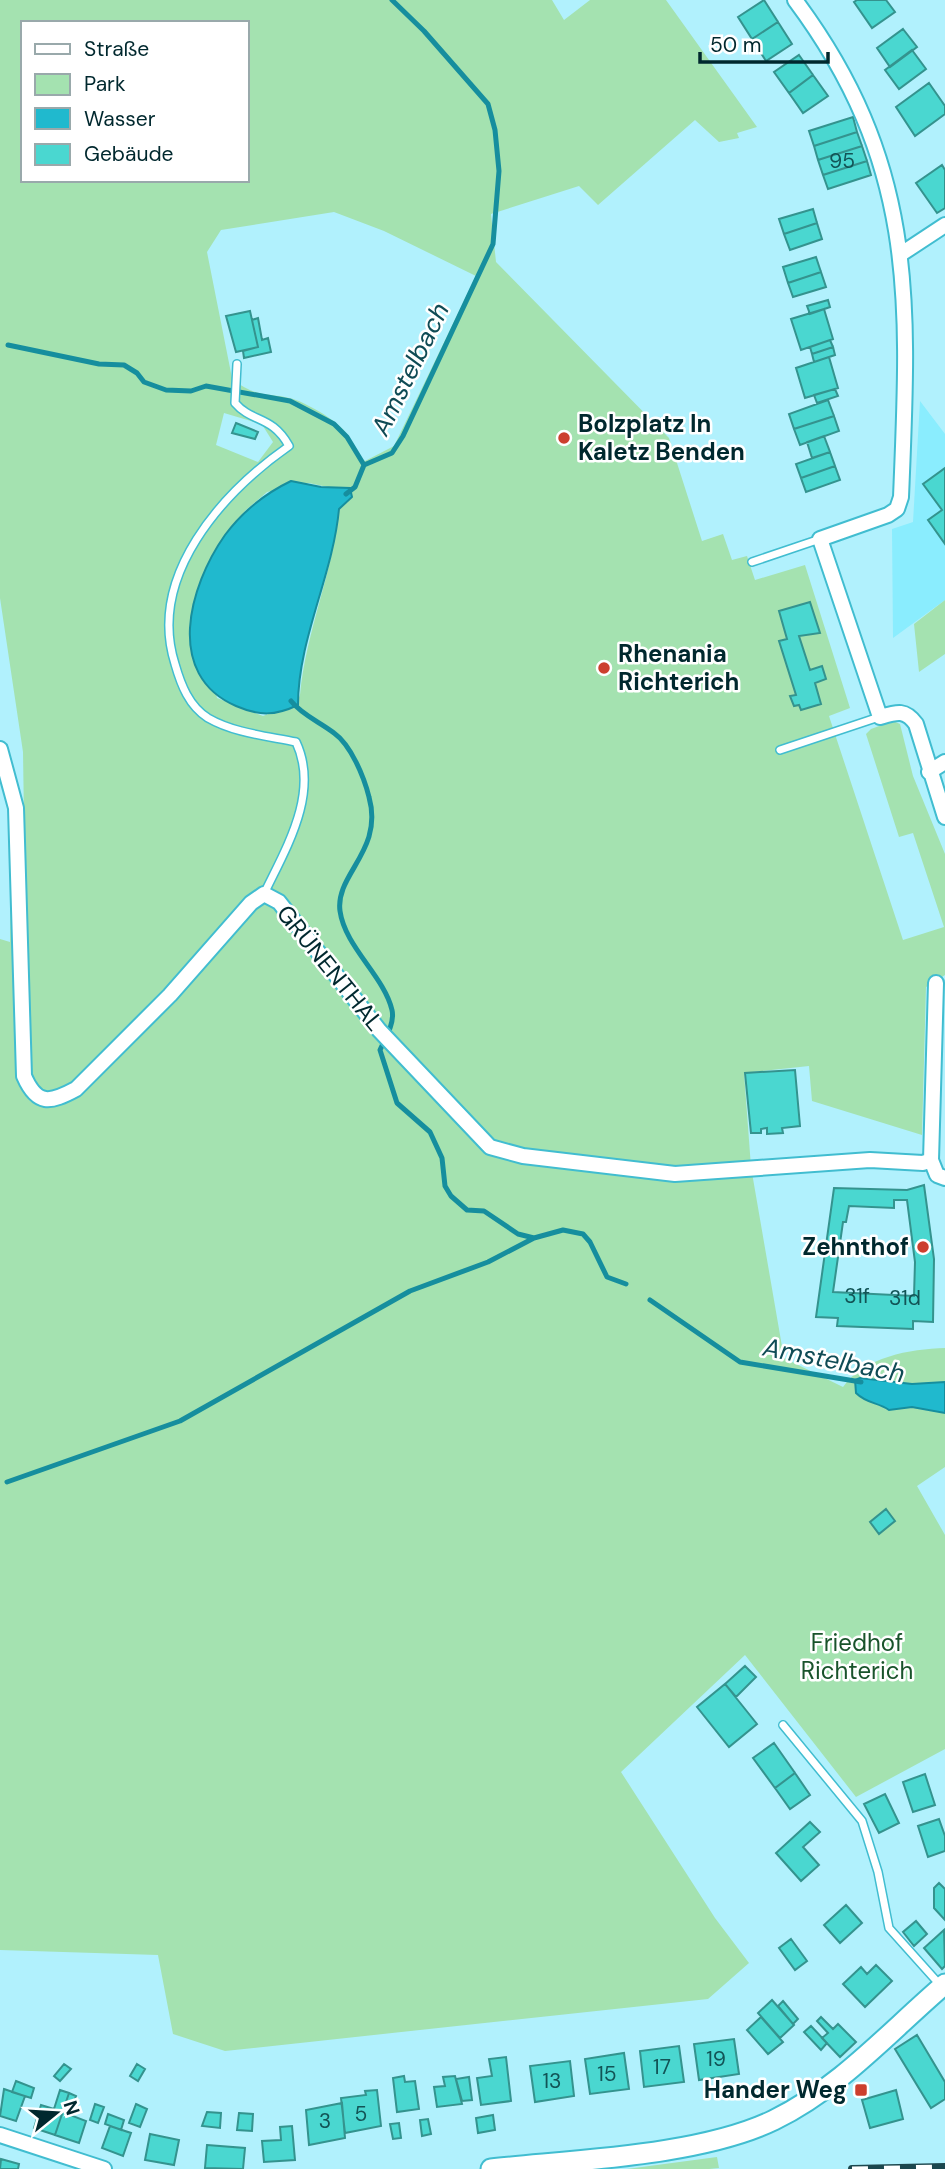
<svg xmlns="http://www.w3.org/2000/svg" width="945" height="2169" viewBox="0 0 945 2169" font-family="'DM Sans',sans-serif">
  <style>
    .built { fill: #8aedfe }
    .green { fill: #a4e2b0; fill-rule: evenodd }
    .water { fill: #20b9ce; stroke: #168e9e; stroke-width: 2 }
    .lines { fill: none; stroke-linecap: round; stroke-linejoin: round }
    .stream { stroke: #168e9e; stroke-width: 5 }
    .building { fill: #4ad7d0; stroke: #34938e; stroke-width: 2; fill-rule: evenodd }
    .service-casing { stroke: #41bdd0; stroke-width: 10 }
    .minor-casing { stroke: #41bdd0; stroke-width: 18 }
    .secondary-casing { stroke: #41bdd0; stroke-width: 23 }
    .service { stroke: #fff; stroke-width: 7 }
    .minor { stroke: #fff; stroke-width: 14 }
    .secondary { stroke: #fff; stroke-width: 19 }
    .rail-casing { stroke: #1c474e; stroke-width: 8 }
    .rail { stroke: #fff; stroke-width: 5; stroke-dasharray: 16; stroke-linecap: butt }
    .poi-dot { fill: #cc3f2e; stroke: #fff; stroke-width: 2.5 }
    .labels { text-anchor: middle; stroke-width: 5; stroke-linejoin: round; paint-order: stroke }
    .number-label { font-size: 21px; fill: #125456 }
    .poi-label { font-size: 24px; font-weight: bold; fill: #00282e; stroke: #fff; text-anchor: start }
    .street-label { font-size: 24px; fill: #00282e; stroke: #fff }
    .park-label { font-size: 24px; fill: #19532b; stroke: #fff }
    .water-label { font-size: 26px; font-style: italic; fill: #0f4b55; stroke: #fff }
  </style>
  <rect width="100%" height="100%" fill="#b1f1fd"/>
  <path class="built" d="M920,401L945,434V600L893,638L892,529L913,522Z"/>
  <path class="green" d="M0,0H552L564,20L590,0H666L757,127L737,133L739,138L719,142L695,120L598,205L579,186L491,214L496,262L669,438L702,541L723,534L732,560L747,556L755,580L805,565L850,708L829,716L903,940L944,927L913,833L899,837L866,734L871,729L893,721L900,724L913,776L945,854V975L926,987L922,1135L812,1101L809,1066L744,1073L751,1167L784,1358L843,1387C864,1357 910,1349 945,1348V1467L917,1486L945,1535V1749L856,1797L745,1655L621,1772L715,1918L749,1963L708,1999L225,2051L173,2034L158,1955L0,1950V939L10,942L11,879L25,885L23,752L0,598ZM23,23H247V180H23ZM334,212L384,231L476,276L394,446L365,461C355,454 354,443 347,434C338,422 321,412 307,405C278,389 259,403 232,378L207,252L221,230ZM224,413L261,424L272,420L263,426L273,442L258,462L216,445ZM309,483L341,490L350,488L352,497L339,509C333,573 306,631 300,695L297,703L263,716L217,698L196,595L225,535L246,510L267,492Z
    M945,600V654L919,672L914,624Z
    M717,2157L719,2168L709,2169H627Z"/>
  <path class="water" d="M291,481L321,487L350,488L352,497L339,509C333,575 298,639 298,705C275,716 259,716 236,706C164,675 189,586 225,535C243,511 264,494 291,481Z
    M860,1378L912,1384L945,1382V1413L912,1407L889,1410C878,1402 867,1404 856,1393L855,1380Z"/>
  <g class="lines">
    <path class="stream" d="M8,345L99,364L124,365L137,373L144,382L166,390L191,391L206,386L290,401L334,424L347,437L364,465
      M346,494L355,487L364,465L392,453L403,436L493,244L499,171L495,130L488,104L424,31L392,0
      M291,701C302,715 320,722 334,733C351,745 364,777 369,797C384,851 335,874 340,911C345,947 384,976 392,1010C395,1023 385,1039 380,1050L397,1103L430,1132L442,1158L445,1186L451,1196L467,1210L484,1211L518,1234L534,1238L563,1230L583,1234L590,1242L607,1277L626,1284
      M650,1300L740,1362L861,1382
      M7,1482L180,1421L410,1291L488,1262L534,1238"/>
  </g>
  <path class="building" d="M764,0L778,22L752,39L738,17Z
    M857,0H886L895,12L872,28L854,2Z
    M778,22L792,44L766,61L752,39Z
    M903,29L917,47L890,67L877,48Z
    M912,50L926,69L899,89L885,70Z
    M799,55L813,75L789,93L774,72Z
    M813,75L828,96L803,113L789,93Z
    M929,83L945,106V114L915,136L896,107Z
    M853,117L857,132L814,146L809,131Z
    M857,132L862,146L818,160L814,146Z
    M862,146L867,161L823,175L818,160Z
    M867,161L871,175L828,189L823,175Z
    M942,165L945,170V208L937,213L916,183Z
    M813,209L817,223L784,234L779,219Z
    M817,223L822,239L790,250L784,234Z
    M816,257L821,272L788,283L783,267Z
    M821,272L826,287L793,297L788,283Z
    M828,300L830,307L810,314L807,306Z
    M824,309L833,339L801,350L791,319Z
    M250,311L258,347L236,352L226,316Z
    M258,318L262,340L268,338L271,352L244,358L243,351L258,347L252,320Z
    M830,340L833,347L812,354L810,347Z
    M833,347L835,355L814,362L812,354Z
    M829,357L838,388L805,398L796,368Z
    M835,389L838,396L817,403L814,395Z
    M828,400L834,416L794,429L789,414Z
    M834,416L839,431L800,445L794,429Z
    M236,423L258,432L255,439L232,433Z
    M824,436L830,452L812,458L807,442Z
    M830,452L835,466L801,478L796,464Z
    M835,466L840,480L806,492L801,478Z
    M945,468V544L928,520L942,510L923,484Z
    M810,602L820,633L799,636L810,670L822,666L826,679L815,683L821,704L801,710L799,705L794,706L790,696L796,695L779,641L787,639L779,611Z
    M795,1070L800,1126L782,1128L783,1133L767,1134V1128L761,1129V1133H751L745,1073Z
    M924,1185L934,1259L933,1322L913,1321V1329L837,1326L838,1318L816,1317L834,1188L907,1190ZM894,1200H907L915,1262L914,1296L833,1292L843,1222H846L849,1206L894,1208Z
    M886,1509L895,1521L879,1534L870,1522Z
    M745,1666L756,1677L736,1697L725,1684Z
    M725,1684L757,1724L729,1747L697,1707Z
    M774,1743L795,1773L775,1788L753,1758Z
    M795,1773L810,1795L790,1809L775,1788Z
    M925,1774L935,1805L913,1812L903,1782Z
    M885,1794L899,1823L879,1833L864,1804Z
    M939,1819L945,1836V1851L928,1857L918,1826Z
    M810,1822L820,1832L803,1847L819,1865L801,1881L776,1853Z
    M939,1883L945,1889V1920L934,1908V1888Z
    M846,1905L862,1923L840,1943L824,1925Z
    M916,1921L927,1934L914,1946L903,1932Z
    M944,1930L945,1966L942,1969L924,1948Z
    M791,1939L807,1961L795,1970L779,1948Z
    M876,1965L892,1981L865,2007L843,1984L861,1967L867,1974Z
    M772,2000L794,2025L780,2038L758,2013Z
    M783,2001L798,2019L793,2024L778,2006Z
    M761,2017L783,2042L768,2054L747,2030Z
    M821,2017L833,2029L838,2024L856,2042L840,2057L822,2038L828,2033L817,2021Z
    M811,2026L827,2043L821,2050L804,2032Z
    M917,2035L945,2082V2099L931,2108L895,2049Z
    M734,2039L739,2074L699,2080L694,2044Z
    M679,2046L684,2082L644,2087L640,2051Z
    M624,2053L629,2089L590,2094L585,2059Z
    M506,2057L511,2101L481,2105L477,2078L492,2076L489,2059Z
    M570,2061L574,2096L535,2102L530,2066Z
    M64,2064L71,2069L60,2081L54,2076Z
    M137,2064L145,2069L138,2081L130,2076Z
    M404,2076L405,2082L415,2081L419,2109L397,2112L393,2078Z
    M455,2076L462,2104L437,2107L434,2087L445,2086L443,2077Z
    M469,2077L472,2100L462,2101L456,2079Z
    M16,2081L34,2088L31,2098L12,2092Z
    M4,2089L25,2096L16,2121L0,2116Z
    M60,2090L69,2093L55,2135L34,2128L41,2105L54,2109Z
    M377,2090L381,2126L345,2133L341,2098L366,2095L365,2091Z
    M896,2090L903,2119L870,2128L862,2100Z
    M69,2093L76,2096L70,2115L86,2121L79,2143L55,2135Z
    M342,2103L345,2138L309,2145L306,2110Z
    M95,2104L104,2107L98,2123L90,2120Z
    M136,2104L147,2109L140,2127L129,2123Z
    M207,2112L221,2113L220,2128L202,2126Z
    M239,2113L253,2114L252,2131L237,2130Z
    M108,2114L124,2120L121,2130L105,2124Z
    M493,2115L495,2130L478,2133L476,2118Z
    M428,2119L431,2134L422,2136L420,2120Z
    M399,2123L401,2138L393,2139L390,2124Z
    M110,2126L131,2133L123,2156L102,2148Z
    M292,2126L295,2160L264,2162L262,2141L281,2140L280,2127Z
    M150,2134L179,2140L174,2165L145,2160Z
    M207,2145L245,2148L243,2169L205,2168Z
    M1,2159L19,2164L18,2169H0Z"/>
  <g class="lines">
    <defs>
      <path id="service" d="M237,364L235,403C252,423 272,415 289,446C222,493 147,576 175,664C181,685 189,706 208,718C234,733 267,736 296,742C320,793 286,848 264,894
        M752,562L820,539
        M780,750L879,717
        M783,1725L862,1821L878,1872L889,1928L941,1986"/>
      <path id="minor" d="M795,0C918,165 909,302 901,497L897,509L888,515L820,539L880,717C897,712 905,709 916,724L945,817
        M901,254L945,225
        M0,749L16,808L24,1076C37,1106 50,1103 76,1089L170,995L251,903L264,894L279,902L379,1030L490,1147L523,1156L675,1174L870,1160L923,1163L931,1160
        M929,772L945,762
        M936,983L931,1160L937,1175L945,1178
        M0,2135L104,2169"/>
      <path id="secondary" d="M491,2169C574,2160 700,2156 774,2120C840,2088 890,2031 945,1984"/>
    </defs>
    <use href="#service" class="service-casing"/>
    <use href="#minor" class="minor-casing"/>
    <use href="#secondary" class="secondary-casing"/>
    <use href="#service" class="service"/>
    <use href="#minor" class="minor"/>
    <use href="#secondary" class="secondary"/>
    <defs>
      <path id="rail" d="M852,2169L945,2167"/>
    </defs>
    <use href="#rail" class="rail-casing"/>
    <use href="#rail" class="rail"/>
  </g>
  <g class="poi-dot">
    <circle cx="564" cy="438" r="7"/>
    <circle cx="604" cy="668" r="7"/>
    <circle cx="923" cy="1247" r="7"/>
    <rect x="854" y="2083" width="14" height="14" rx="3.5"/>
  </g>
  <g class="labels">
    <g class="number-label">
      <text x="842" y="168">95</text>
      <text x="857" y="1303">31f</text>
      <text x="905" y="1305">31d</text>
      <text x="716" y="2066">19</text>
      <text x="662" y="2074">17</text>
      <text x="607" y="2081">15</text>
      <text x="552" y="2088">13</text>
      <text x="361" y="2121">5</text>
      <text x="325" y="2128">3</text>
    </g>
    <g class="poi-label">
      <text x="578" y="432">Bolzplatz In<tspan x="578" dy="28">Kaletz Benden</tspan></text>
      <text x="618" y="662">Rhenania<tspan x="618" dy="28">Richterich</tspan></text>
      <text x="909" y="1255" text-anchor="end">Zehnthof</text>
      <text x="847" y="2098" text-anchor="end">Hander Weg</text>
    </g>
    <g class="street-label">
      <text transform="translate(330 968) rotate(51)" y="8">GRÜNENTHAL</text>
    </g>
    <g class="park-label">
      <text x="857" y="1651">Friedhof<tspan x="857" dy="28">Richterich</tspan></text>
    </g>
    <g class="water-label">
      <text transform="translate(410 369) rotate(-64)" y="9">Amstelbach</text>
      <text transform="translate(834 1360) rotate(11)" y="9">Amstelbach</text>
    </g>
  </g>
  <rect x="21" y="21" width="228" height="161" fill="#ffffff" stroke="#99a9ab" stroke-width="2"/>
  <rect x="35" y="44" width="35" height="10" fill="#ffffff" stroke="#99a9ab" stroke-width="2"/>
  <text x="84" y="56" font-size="21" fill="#00282e">Straße</text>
  <rect x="35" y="74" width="35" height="21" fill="#a4e2b0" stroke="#99a9ab" stroke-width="2"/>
  <text x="84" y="91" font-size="21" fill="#00282e">Park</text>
  <rect x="35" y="108" width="35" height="21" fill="#20b9ce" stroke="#99a9ab" stroke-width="2"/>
  <text x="84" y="126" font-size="21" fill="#00282e">Wasser</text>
  <rect x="35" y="144" width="35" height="21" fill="#4ad7d0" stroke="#99a9ab" stroke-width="2"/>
  <text x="84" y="161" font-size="21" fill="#00282e">Gebäude</text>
  <g transform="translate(56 2113) rotate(72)" stroke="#ffffff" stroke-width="5" paint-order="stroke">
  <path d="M0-5L12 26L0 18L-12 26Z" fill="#00282e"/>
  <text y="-10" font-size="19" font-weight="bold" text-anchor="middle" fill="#00282e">N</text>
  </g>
  <path d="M700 52v10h128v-10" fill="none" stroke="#00282e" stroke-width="3.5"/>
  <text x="710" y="52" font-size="21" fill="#00282e" stroke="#ffffff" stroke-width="5" paint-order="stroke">50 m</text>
</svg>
